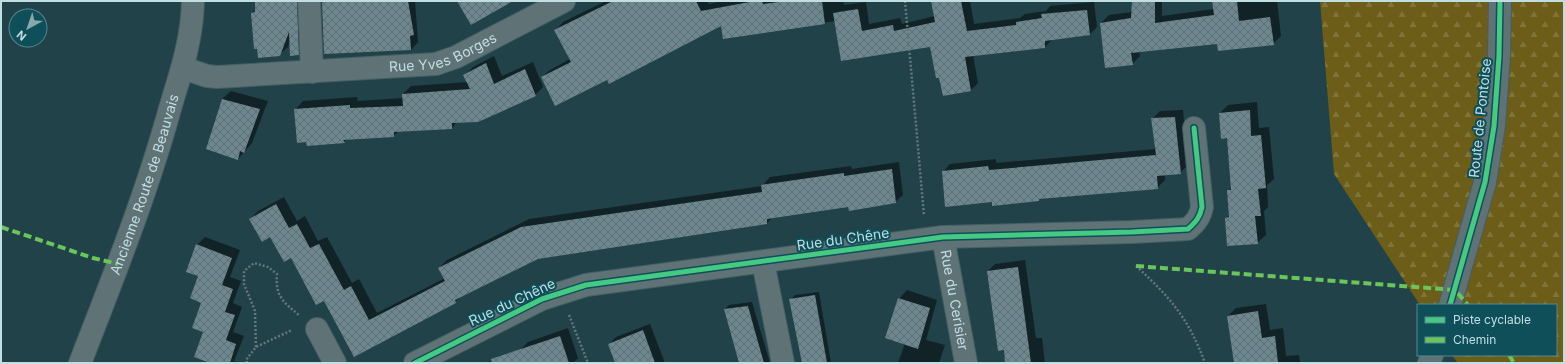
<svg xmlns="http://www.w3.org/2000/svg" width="1565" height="364" viewBox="0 0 1565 364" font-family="Inter,sans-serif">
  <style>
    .forest { fill: url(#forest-firs) }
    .shadow { fill: #0007 }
    .building { fill: url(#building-cross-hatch) }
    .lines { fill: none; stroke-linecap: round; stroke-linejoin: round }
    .minor-casing { stroke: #435f64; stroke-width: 24 }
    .path { stroke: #65787b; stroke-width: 2.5; stroke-dasharray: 2 2; stroke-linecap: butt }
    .minor { stroke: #5f7377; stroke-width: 22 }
    .quiet { stroke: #6ac65a; stroke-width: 4; stroke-dasharray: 8 4; stroke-linecap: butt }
    .cycleway-casing { stroke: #0f4f59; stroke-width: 8 }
    .cycleway { stroke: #46c982; stroke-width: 5 }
    .labels { text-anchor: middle; stroke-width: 4; stroke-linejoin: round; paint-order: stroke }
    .street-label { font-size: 14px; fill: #c1dee3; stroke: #0f4f59 }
  </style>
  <defs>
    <pattern id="forest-firs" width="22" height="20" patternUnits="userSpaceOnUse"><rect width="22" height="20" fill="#6c5d18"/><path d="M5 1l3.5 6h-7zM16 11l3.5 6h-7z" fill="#7f7439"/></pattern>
    <pattern id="building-cross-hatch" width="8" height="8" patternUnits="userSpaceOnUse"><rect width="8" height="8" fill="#6e878e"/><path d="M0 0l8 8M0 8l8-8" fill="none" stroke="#5c6f74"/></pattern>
  </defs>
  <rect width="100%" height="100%" fill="#204248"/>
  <path class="forest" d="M1320,1H1564V363H1458L1452,355H1556V305H1420L1334,174Z"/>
  <path class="shadow" d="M256,1H305L307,46L298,54L290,40L288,47L279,55L252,13L256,9Z
    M322,1H415L418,42L411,50Z
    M606,1H707L709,4L723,1H843L844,5L866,2L869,24L900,18L902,24L935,16L934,1H970L974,24L1020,18L1025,14L1046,11L1050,6L1094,2L1097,27L1089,35L1053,39L1045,47L973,55L978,83L971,90L931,46L842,59L836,21L724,37L722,25L609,83L607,78L542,77L550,70L570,59L556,30L563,22Z
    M1133,1H1162V16L1214,9L1215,1H1277L1281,36L1273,44L1218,43L1139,51L1140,56L1132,64L1101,23L1109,15L1132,12Z
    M494,56L502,76L533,62L543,87L535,95L457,122L452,128L399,131L393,136L348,138L344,142L295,110L303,101L357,97L358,101L403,98V94L411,86L468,82L465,75L473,67Z
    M231,91L268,101L252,143L238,159L222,99Z
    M1257,102L1259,128L1269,127L1274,179L1267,185L1268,207L1264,211L1266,235L1257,243L1226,218L1230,214L1228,191L1232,187L1228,137L1220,113L1228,105Z
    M1183,110L1188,165L1180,173L1165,174V180L1157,188L1041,198L1038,200L992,201L943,172L950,164L996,159V163L1156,149L1152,119L1160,111Z
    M899,162L903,195L895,202L849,206L773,217L766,224L538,258L462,296L455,302L354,356L324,299L292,257L250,219L258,211L284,197L297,221L305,216L318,241L327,237L352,283L359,279L377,313L445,278L439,268L447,260L529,219L762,186L770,177L851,166L852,169Z
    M205,237L240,250L230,277L241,281L233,303L242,307L233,332L244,336L234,361L240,363H213L204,332L197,245Z
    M1025,260L1036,338H1042L1045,363H1006L988,271L995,264Z
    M907,290L937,300L926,340L945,345L939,363H898L905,343L899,299Z
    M819,292L831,363H803L790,300L795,295Z
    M752,302L770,363H740L725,309L729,305Z
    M1266,304L1270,330L1283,328L1286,356L1299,355L1300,363H1247L1228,316L1236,308Z
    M650,324L665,363H616L609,344L616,337Z
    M568,328L578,358L573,363H486L520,350L528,342Z"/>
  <path class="building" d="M255,1H297L299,55L290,56L289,32L280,56L258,58L257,49H254L251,13L255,12Z
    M322,1H408L414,35L410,36L411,50L324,54Z
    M457,1H513L471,25Z
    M613,1H696L701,11L755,1H762L763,4L787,1H822L825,24L723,39L721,26L609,84L607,80L555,106L541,77L571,62L554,30Z
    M931,1H961L967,31L1016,25V22L1042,18L1041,14L1087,10L1090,35L1045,41V48L965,57L971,91L943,96L939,78H936L930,47L841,61L833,13L858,9L862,31L893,25L894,31L935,22Z
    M1132,1H1155V23L1214,15L1212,1H1237L1239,21L1270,17L1274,45L1218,51L1217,44L1131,53L1133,65L1105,68L1100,23L1131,18Z
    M486,63L494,84L525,69L536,96L478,122L452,123V129L394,132V137L343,140L345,143L307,146L306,142L297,143L294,109L350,105V108L403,106L402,94L470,89L463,75Z
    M222,99L260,109L244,153L240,151L238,160L206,149Z
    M1250,110L1251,136L1261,135L1266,188L1258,189L1261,216H1255L1258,244L1227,246L1225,218L1229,217L1227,190H1231L1227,138L1221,139L1219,113Z
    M1175,117L1181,174L1157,176L1158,189L1039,199V201L992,206V202L945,207L942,171L988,166L989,170L1156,155L1151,118Z
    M892,169L896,203L849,211L848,207L767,219V224L538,259L455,300L456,303L354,357L324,301L316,305L291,258L284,262L270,237L262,242L249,219L276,204L289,228L297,224L310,248L319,244L344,290L351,286L369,320L445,281L438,268L521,227L762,192L761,185L844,173V176Z
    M196,244L232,258L222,285L233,289L225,312L235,315L226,340L236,344L230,363H210L194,357L203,332L192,328L201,303L190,298L198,276L186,272Z
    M1018,267L1031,363H1005L1004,350L998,351L987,271Z
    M815,295L827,363H802L789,299Z
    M898,298L930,308L918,349L885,338Z
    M748,306L754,328L764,363H739L724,309Z
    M1258,311L1262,338L1275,336L1278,363H1234L1227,316Z
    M643,330L655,363H615L608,344Z
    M560,336L569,363H492L491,359Z"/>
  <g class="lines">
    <defs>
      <g id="minor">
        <path d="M309,1L312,72"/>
        <path id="s1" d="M183,68L207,76L217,77L436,64L456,57L564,1"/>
        <path id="s2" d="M943,237L966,363"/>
        <path d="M763,262L783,363"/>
        <path d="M1450,305L1485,182L1494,126L1499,56L1500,1"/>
        <path d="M317,329L335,363"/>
        <path id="s3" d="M80,363C113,278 147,193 171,105C182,69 192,39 193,1"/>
        <path d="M415,363L542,299L586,285L943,237L1132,232L1188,229C1196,222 1200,217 1202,207L1194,128"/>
        <path d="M1429,363L1432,355"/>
      </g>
    </defs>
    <use href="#minor" class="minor-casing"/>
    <path class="path" d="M905,1L924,215
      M1136,266C1170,297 1189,319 1205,363
      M569,315L588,363
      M256,347L255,311L244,284V271L254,263L268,267L277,274C275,296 283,302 299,315
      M247,363L246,360L256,347L292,330"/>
    <use href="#minor" class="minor"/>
    <path class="quiet" d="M1,227L93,258L118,264
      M1136,266L1455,290L1468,305
      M1509,355L1514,363"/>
    <defs>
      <path id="cycleway" d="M1450,305L1485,182L1494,126L1499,56L1500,1
        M415,363L542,299L586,285L943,237L1132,232L1188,229C1196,222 1200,217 1202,207L1194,128"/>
    </defs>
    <use href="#cycleway" class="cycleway-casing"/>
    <use href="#cycleway" class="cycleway"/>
  </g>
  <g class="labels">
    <g class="street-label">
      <text dy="5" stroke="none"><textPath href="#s1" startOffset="264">Rue Yves Borges</textPath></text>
      <text transform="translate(1480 118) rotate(-84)" y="5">Route de Pontoise</text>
      <text dy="5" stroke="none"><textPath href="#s3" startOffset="190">Ancienne Route de Beauvais</textPath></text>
      <text transform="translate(843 239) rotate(-8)" y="5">Rue du Chêne</text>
      <text dy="5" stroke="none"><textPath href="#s2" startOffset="64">Rue du Cerisier</textPath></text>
      <text transform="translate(512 302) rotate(-25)" y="5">Rue du Chêne</text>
    </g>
  </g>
  <rect width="1565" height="364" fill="none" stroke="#c1dee3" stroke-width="4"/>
  <rect x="1417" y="304" width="140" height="52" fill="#0f4f59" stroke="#568890"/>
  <rect x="1425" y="317" width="20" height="6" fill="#46c982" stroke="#568890"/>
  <text x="1453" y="324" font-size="12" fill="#c1dee3">Piste cyclable</text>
  <rect x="1425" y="337" width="20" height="6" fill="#6ac65a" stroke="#568890"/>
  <text x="1453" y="344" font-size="12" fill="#c1dee3">Chemin</text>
  <g transform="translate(28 28) rotate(220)"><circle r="19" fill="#0f4f59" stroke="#568890"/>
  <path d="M0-3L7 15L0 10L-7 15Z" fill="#89a7ad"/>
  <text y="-6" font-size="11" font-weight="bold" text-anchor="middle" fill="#c1dee3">N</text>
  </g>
</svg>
